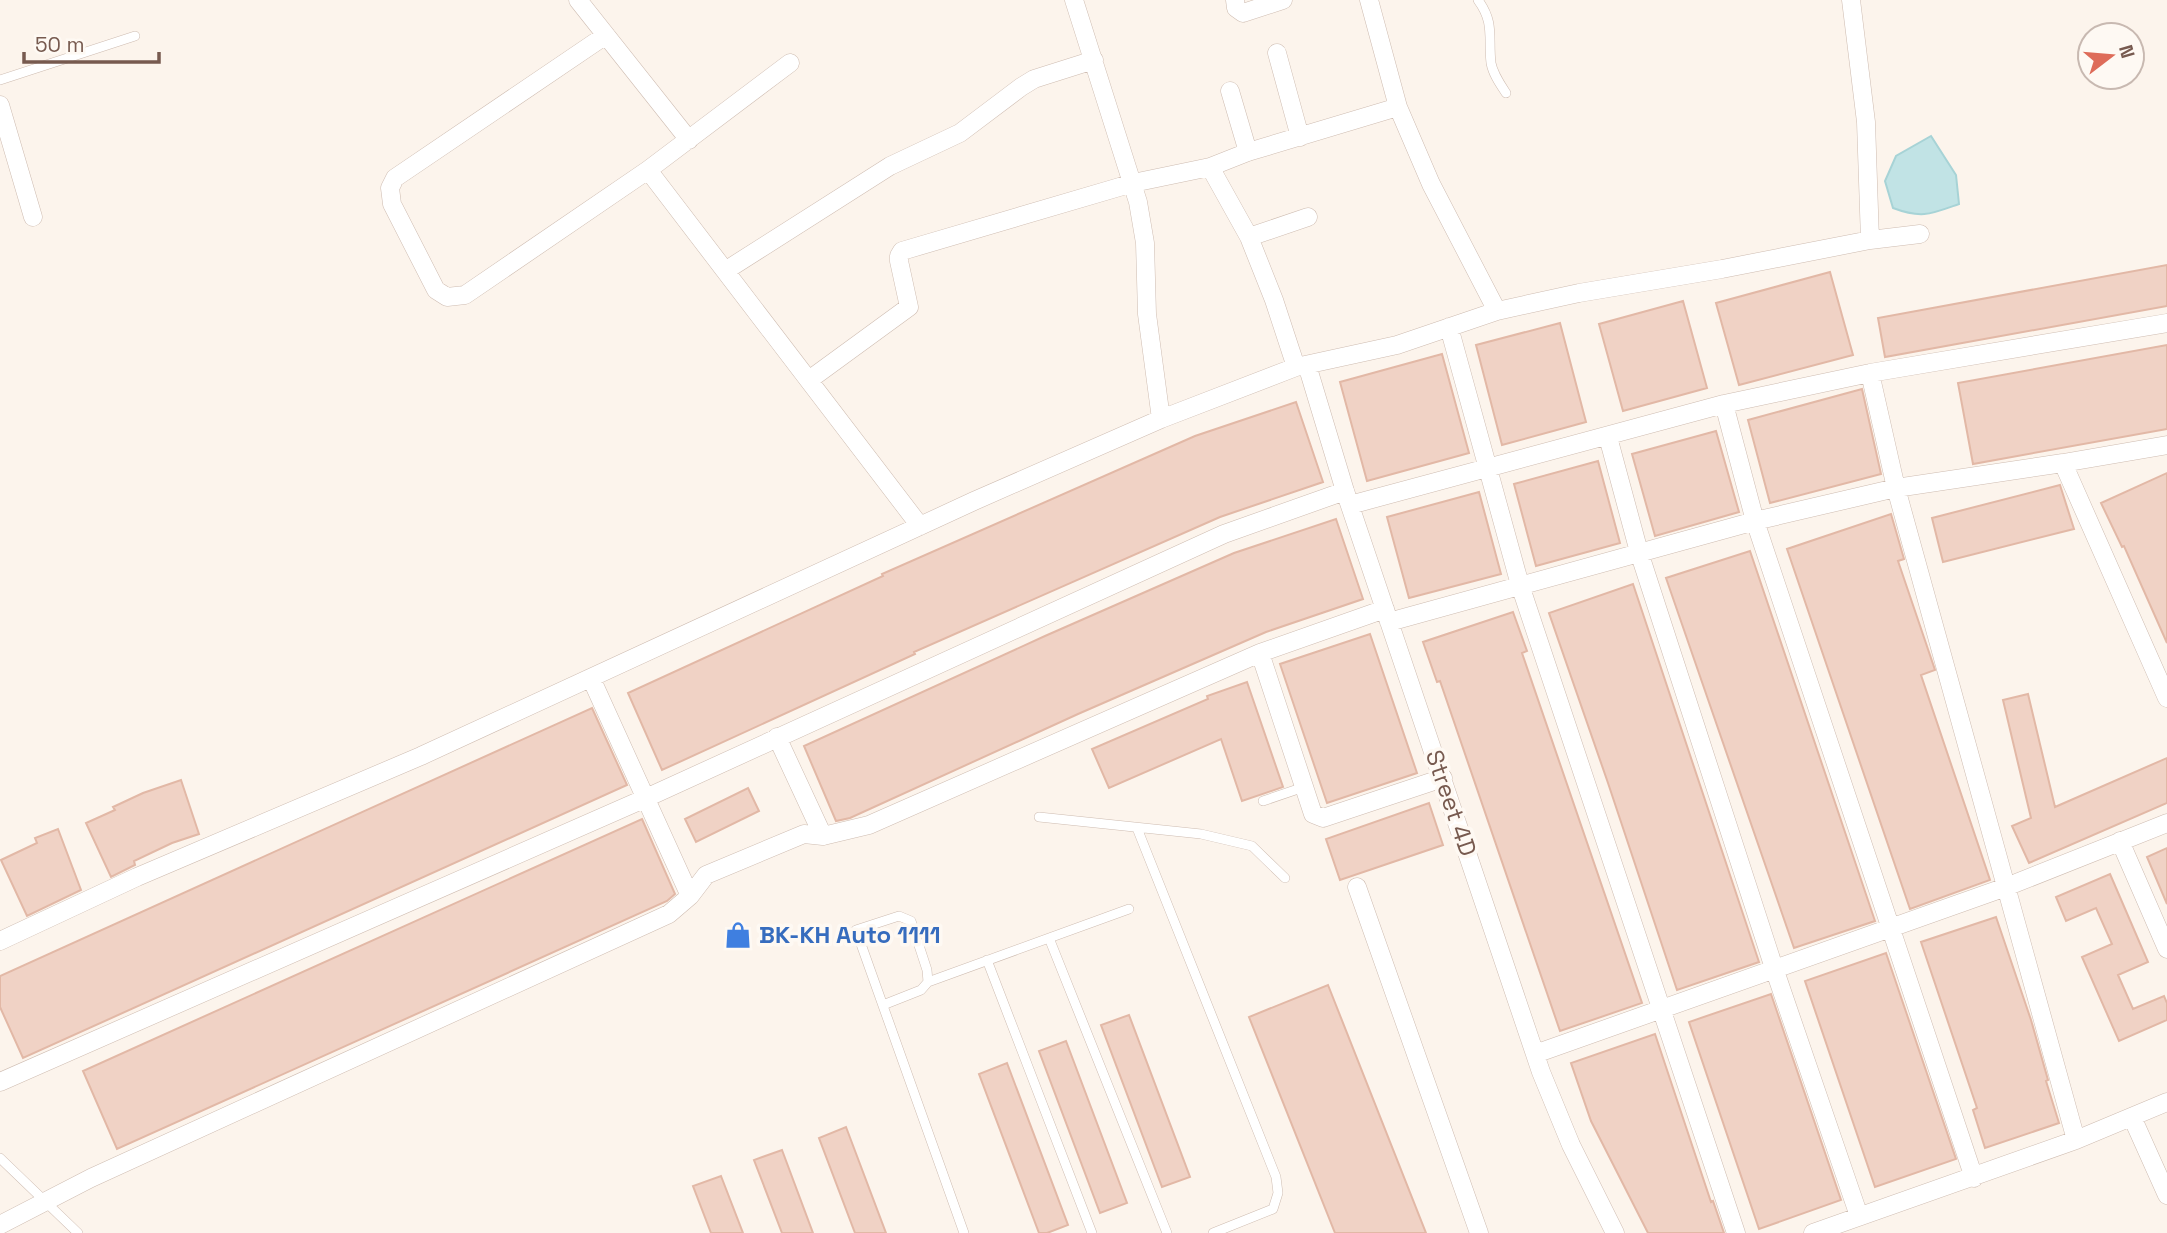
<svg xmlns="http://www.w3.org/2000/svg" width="2167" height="1233" viewBox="0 0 2167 1233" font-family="'Space Grotesk',sans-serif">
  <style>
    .water { fill: #c1e3e5; stroke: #a7d3d6; stroke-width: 2 }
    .building { fill: #f0d2c5; stroke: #e2b8a6; stroke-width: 2 }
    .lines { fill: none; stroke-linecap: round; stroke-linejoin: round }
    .lane-casing { stroke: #cebcb1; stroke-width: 10 }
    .street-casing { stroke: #cebcb1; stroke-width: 19 }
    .lane { stroke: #fff; stroke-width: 9 }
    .street { stroke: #fff; stroke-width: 18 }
    .labels { text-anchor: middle; stroke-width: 7; stroke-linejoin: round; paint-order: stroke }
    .street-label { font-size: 24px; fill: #775a4f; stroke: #fef9f3 }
    .shop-label { font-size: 24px; font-weight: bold; fill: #366cbe; stroke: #fef9f3; text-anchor: start }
  </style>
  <rect width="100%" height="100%" fill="#fcf4ec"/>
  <path class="water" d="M1931,136L1956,175L1959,204C1931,214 1922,219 1893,208L1885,181L1896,156Z"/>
  <path class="building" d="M2167,265V306L1885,357L1878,318Z
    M1830,272L1853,355L1739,385L1716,303Z
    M1683,301L1707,388L1623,411L1599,324Z
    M1560,323L1586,422L1502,445L1476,345Z
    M2167,345V429L1973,464L1958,383Z
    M1442,354L1469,453L1367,481L1340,382Z
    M1862,389L1881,474L1770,503L1748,420Z
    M1296,402L1323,482L1220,517L914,652L915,654L662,770L628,693L883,576L882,574L1195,436Z
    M1716,431L1739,512L1655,536L1632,454Z
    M1598,461L1620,543L1536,566L1514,484Z
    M2167,473V643L2124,546L2122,547L2101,503Z
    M2060,485L2074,529L1943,562L1932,518Z
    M1479,492L1501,574L1409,598L1387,517Z
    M1891,514L1904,559L1898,561L1935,670L1921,675L1990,880L1910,909L1787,549Z
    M1336,519L1363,599L1266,632L1078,714L850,818L836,821L804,746L1045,636L1234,553Z
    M1750,551L1875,921L1794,948L1666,578Z
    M1633,584L1759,962L1677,990L1608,783L1549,613Z
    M1513,612L1527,651L1522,653L1642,1003L1560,1031L1440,681L1437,682L1423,642Z
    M1370,634L1417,773L1327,803L1280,664Z
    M1247,682L1283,787L1242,801L1221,739L1109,788L1092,749L1208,699L1207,696Z
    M2028,694L2055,807L2167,758V803L2029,863L2012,826L2031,818L2003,700Z
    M592,708L627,785L23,1058L0,1007V976Z
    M181,780L199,834L172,843L134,861L135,865L111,877L86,823L115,810L113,807L143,793Z
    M748,788L759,811L696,842L685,819Z
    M1429,803L1443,845L1340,880L1326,839Z
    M642,819L675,894L667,901L117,1149L83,1071Z
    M58,829L81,890L27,916L1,860L37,843L35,838Z
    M2167,848V904L2147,857Z
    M2110,874L2148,962L2118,975L2133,1009L2164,996L2167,1003V1020L2119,1041L2082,957L2112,944L2096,908L2066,921L2056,897Z
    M1996,917L2031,1020L2048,1080L2046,1081L2059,1123L1985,1148L1973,1110L1977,1108L1921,942Z
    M1886,953L1956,1159L1875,1187L1805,981Z
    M1328,985L1426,1233H1335L1249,1017Z
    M1771,994L1841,1200L1759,1229L1689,1022Z
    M1129,1015L1190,1177L1162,1187L1101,1025Z
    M1655,1034L1711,1202L1713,1201L1724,1233H1648L1591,1121L1571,1063Z
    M1066,1041L1127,1203L1100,1213L1039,1051Z
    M1007,1063L1068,1225L1047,1233H1039L979,1074Z
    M846,1127L886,1233H855L819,1138Z
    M782,1150L813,1233H782L754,1160Z
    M721,1176L743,1233H711L693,1186Z"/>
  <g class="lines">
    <defs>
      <path id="lane" d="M1478,0C1495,23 1488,38 1491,63C1493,74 1500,84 1506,93
        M0,80L135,36
        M1263,801L1304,787
        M1039,817L1201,834L1252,846L1285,878
        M1137,828L1276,1177L1278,1193L1273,1209L1213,1233
        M1049,938L1167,1233
        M987,960L1092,1233
        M928,982L1129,909
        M883,1005L921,990L928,982L927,970L911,921L899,916L856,930L964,1233
        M0,1158L78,1233"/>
      <path id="street" d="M578,0L689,140
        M1074,0L1138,202L1145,243L1147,314L1161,419
        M1235,0L1236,8L1243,13L1283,0
        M1369,0L1398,107L1431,184L1497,311
        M1851,0L1866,122L1870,240
        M606,35L395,178L390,188L392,204L436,290L447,297L465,295L648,170L790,63
        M1277,53L1300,137
        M1230,91L1248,152
        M0,105L33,217
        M1210,167L1249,237L1274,300L1296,367
        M648,170L920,526
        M1249,237L1308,217
        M725,271L890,166L960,133L1021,87L1034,79L1094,60
        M1449,327L1520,585L1736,1233
        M1307,365L1345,491L1541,1072L1571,1145L1615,1233
        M1870,373L1896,488L2076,1140
        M809,380L909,307L899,261V256L902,251L1133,183L1210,167L1248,152L1398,107
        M1724,404L1755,521L1974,1178
        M1608,437L1639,552L1774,968L1859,1216
        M2063,463L2167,698
        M1350,505L1724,404L1870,373L2167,323
        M1389,622L1755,521L1896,488L2063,463L2167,445
        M1260,653L1313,814L1323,818L1443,778
        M591,678L690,896
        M777,737L823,836
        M2120,841L2167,949
        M1357,887L1479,1233
        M0,941L137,877L421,756L974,501L1161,419L1296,367L1397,345L1497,311L1579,293L1722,269L1870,240L1920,234
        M1535,1054L2006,887L2167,823
        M0,1082L646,798L1224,534L1345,491
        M2132,1117L2167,1195
        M0,1225L91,1178L669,914L690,896L706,875L804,834L823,836L869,825L1260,653L1385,609
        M1813,1233L2076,1140L2167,1102"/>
    </defs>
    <use href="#lane" class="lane-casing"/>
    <use href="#street" class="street-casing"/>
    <use href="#lane" class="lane"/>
    <use href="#street" class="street"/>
  </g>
  <defs>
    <symbol id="shop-bare" viewBox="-9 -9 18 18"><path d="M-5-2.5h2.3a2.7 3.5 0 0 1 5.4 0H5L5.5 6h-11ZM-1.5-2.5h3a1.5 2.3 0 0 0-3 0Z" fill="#3f7fe0" stroke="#fef9f3" stroke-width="2.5" paint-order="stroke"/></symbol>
  </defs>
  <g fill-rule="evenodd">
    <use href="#shop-bare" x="719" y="916" width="38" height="38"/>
  </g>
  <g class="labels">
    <g class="street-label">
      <text transform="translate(1451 803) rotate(71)" y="8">Street 4D</text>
    </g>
    <g class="shop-label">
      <text x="759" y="943">BK-KH Auto 1111</text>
    </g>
  </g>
  <g transform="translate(2111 56) rotate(74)"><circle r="33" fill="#fef9f3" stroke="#c8b9b1" stroke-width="2"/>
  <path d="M0-5L12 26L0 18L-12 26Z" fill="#de6c59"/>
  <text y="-10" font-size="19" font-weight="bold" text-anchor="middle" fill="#775a4f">N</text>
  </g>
  <path d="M24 52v10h135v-10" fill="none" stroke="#775a4f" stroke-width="3.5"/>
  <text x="35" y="52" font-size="21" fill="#775a4f" stroke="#fef9f3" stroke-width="5" paint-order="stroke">50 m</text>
</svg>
